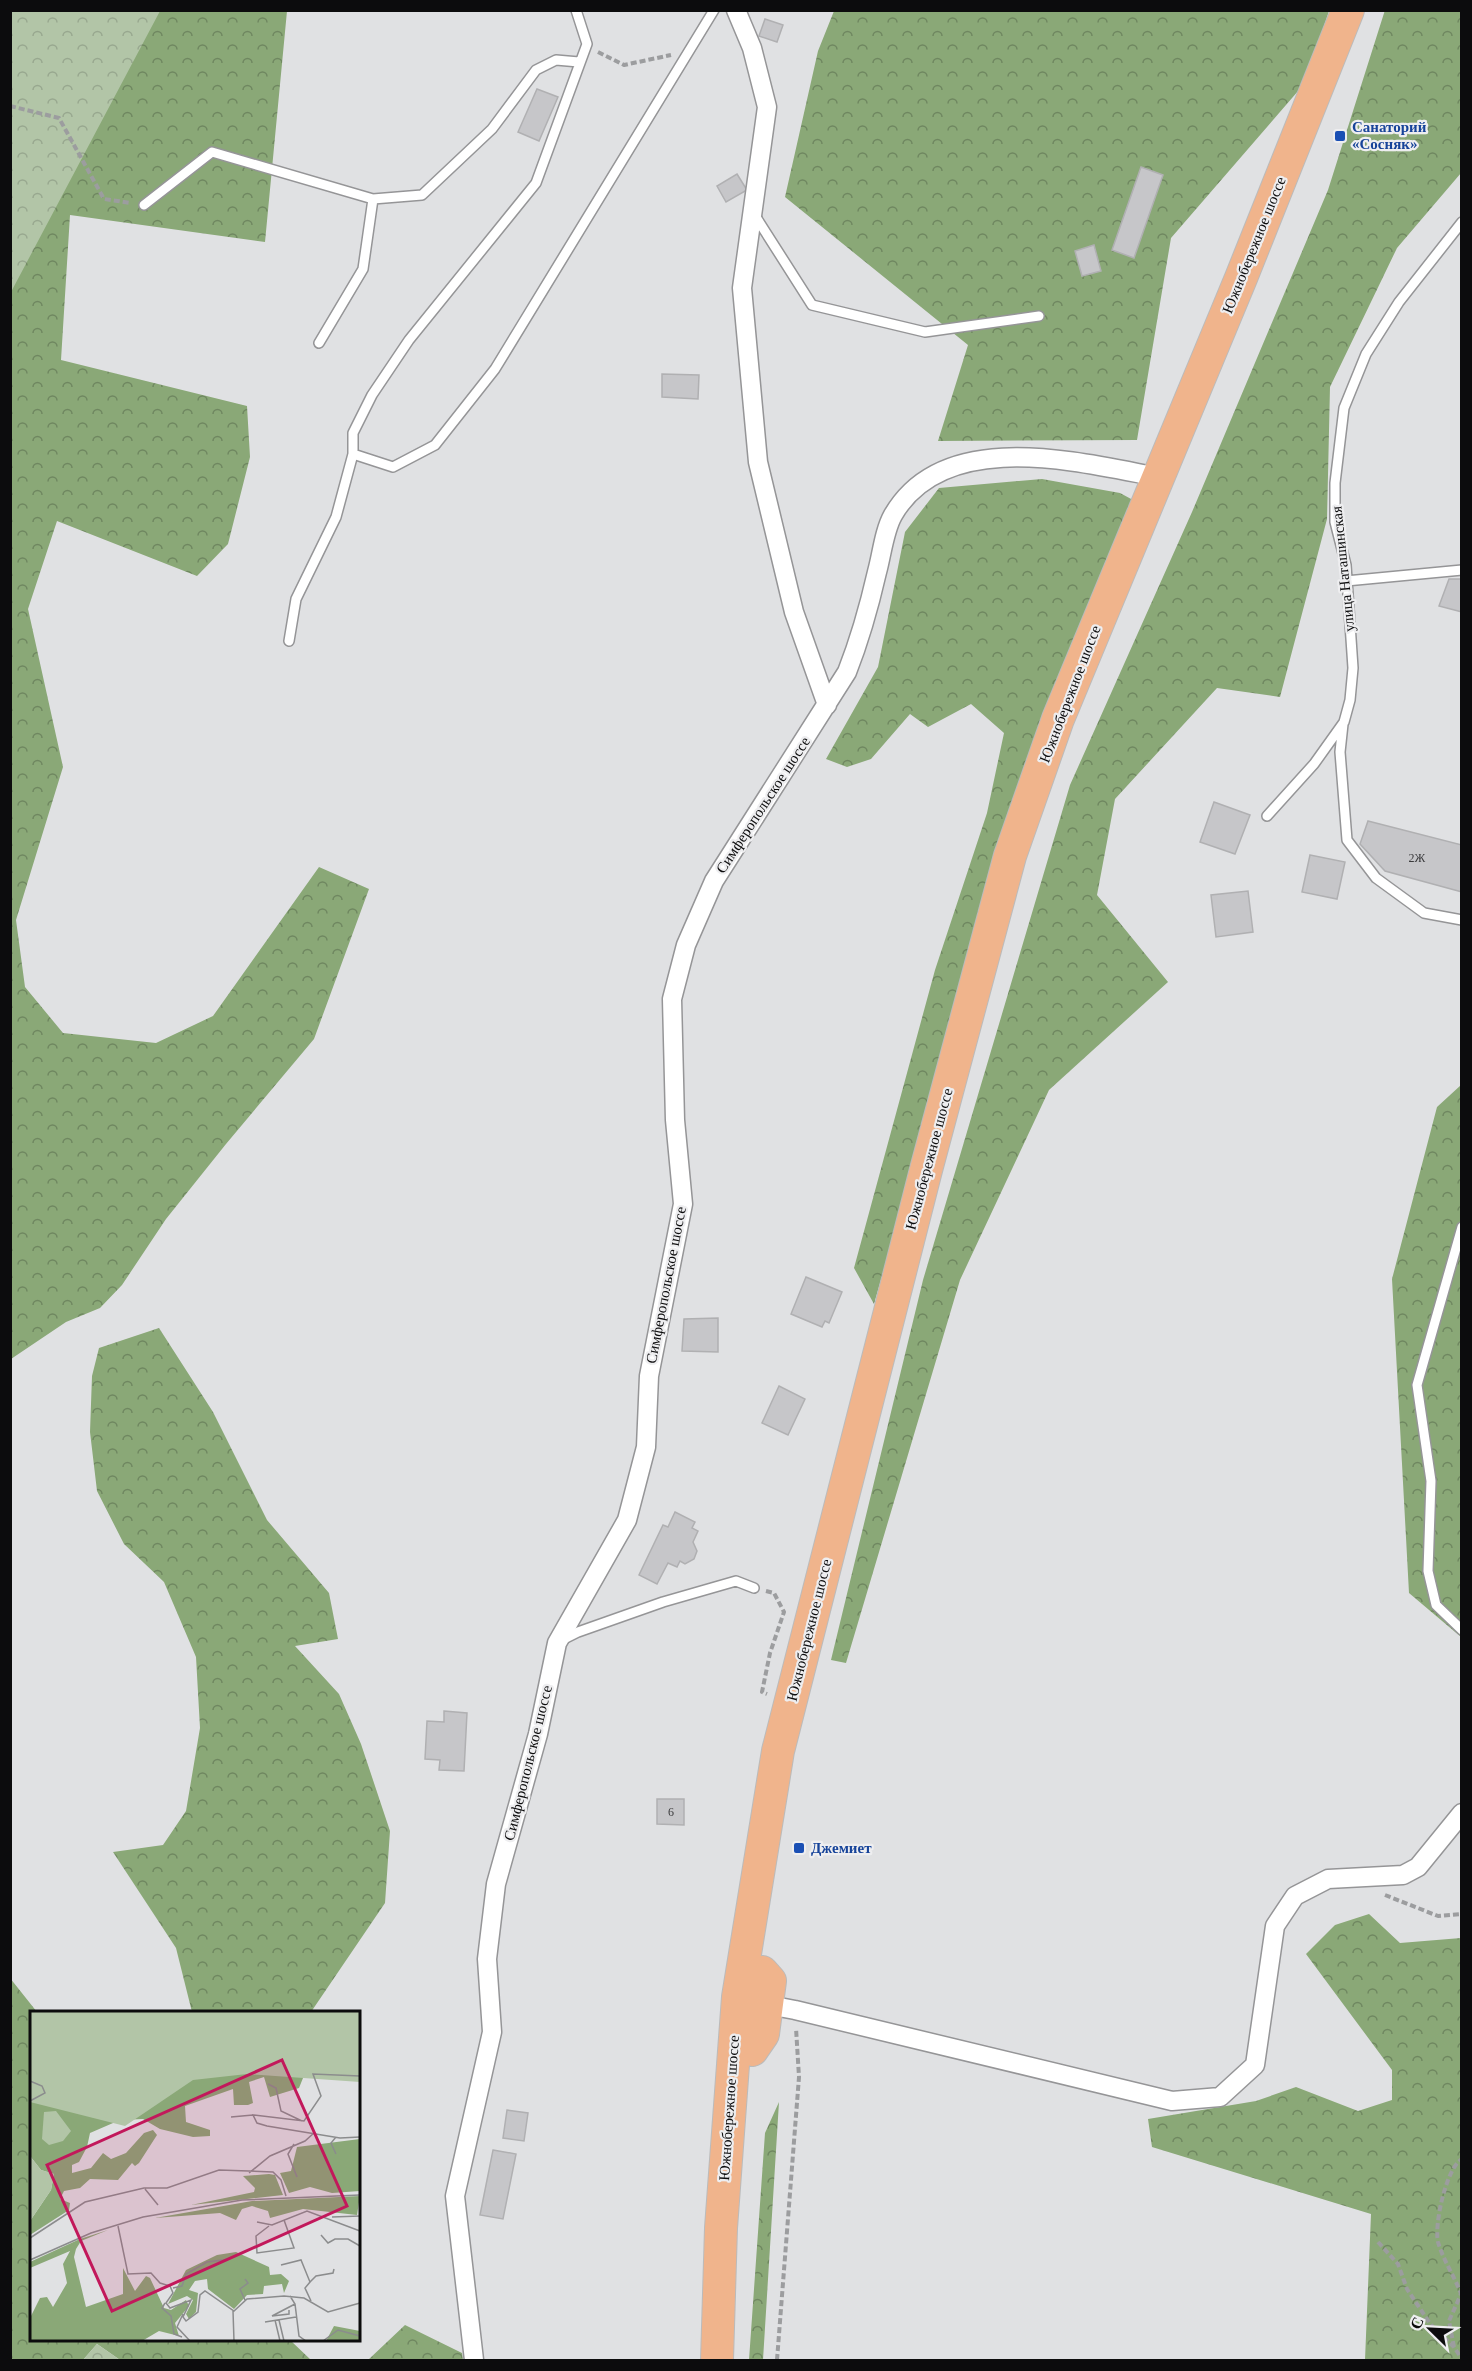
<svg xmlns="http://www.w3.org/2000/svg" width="1472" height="2371" viewBox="0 0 1472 2371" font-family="Georgia,serif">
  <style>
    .forest { fill: url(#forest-crowns) }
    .park { fill: url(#park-crowns) }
    .building { fill: #c6c6c9; stroke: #b0b0b2; stroke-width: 1.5 }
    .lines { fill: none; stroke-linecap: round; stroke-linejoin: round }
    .service-casing { stroke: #959597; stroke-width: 12 }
    .minor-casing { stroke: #959597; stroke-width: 21 }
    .trunk-casing { stroke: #bbb; stroke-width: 34 }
    .path { stroke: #9c9d9f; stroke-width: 4; stroke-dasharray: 6 3; stroke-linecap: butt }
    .service { stroke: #fff; stroke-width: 9 }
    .minor { stroke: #fff; stroke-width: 18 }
    .trunk { stroke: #f0b48c; stroke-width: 32 }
    .transit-dot { fill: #1a4fb4; stroke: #eeeef0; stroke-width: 2 }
    .labels { text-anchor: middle; stroke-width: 4.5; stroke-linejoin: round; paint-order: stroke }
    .number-label { font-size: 12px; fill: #3a3a3c }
    .transit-label { font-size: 15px; font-weight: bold; fill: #164399; stroke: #eeeef0; text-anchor: start }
    .street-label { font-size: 15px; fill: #0c0c0d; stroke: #eeeef0 }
    .inset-road { fill: none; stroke: #8b8c8d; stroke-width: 1.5 }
    .view { fill: #c2185b; fill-opacity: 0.15; stroke: #c2185b; stroke-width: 3 }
    .inset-edge { fill: none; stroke: #0c0c0d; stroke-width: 3 }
  </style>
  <defs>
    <pattern id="forest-crowns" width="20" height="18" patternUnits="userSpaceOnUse" patternTransform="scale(1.5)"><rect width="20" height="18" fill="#8aa877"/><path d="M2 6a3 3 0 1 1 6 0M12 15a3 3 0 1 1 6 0" fill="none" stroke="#6f8760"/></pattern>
    <pattern id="park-crowns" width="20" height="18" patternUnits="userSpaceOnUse" patternTransform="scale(1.5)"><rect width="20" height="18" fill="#b2c5a7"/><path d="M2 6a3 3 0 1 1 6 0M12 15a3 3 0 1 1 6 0" fill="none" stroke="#98a88f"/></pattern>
  </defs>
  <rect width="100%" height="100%" fill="#e0e1e3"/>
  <path class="forest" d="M1385,10L1461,11V173L1397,248L1330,387L1327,519L1280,697L1217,688L1115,799L1097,895L1168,982L1049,1090L960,1280L846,1663L831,1660L923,1280L1070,785L1192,512L1328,190Z
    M11,11H287L265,242L70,215L61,360L247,406L250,457L228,544L197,576L57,521L28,609L63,767L16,920L25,987L63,1033L156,1043L213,1016L319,867L369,889L314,1039L226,1144L166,1219L122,1285L100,1308L66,1322L11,1359Z
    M834,11H1329L1305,83L1171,238L1137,440L938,441L968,345L785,197L818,51Z
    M1042,479L1120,493L1133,500L1014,816L874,1304L854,1268L935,970L987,813L1004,733L971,704L928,727L910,714L871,759L847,767L826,759L878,667L905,532L939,488Z
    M1461,1085V1637L1409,1593L1392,1279L1437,1107Z
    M159,1328L213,1412L267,1520L329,1593L338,1639L295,1646L339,1694L361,1744L390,1831L385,1903L311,2012H192L176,1948L113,1852L163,1845L186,1811L200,1728L196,1657L164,1582L124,1544L97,1491L90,1432L92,1376L99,1348Z
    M1369,1914L1400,1943L1461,1938V2360H1365L1371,2214L1152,2147L1148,2119L1256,2101L1296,2087L1358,2111L1392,2100V2070L1306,1954L1335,1925Z
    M10,1978L37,2012H32V2340H290L311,2360H120L97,2344L83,2360H11Z
    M779,2102L763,2360H749L765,2133Z
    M405,2325L462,2353L463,2360H368Z"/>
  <path class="park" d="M11,10L160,11L11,292L10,11Z
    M97,2344L120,2360H83Z"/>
  <path class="building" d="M765,19L783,25L777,42L759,36Z
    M537,89L558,97L539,141L518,132Z
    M1141,167L1163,175L1134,258L1112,250Z
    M737,174L747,190L726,202L717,186Z
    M1094,245L1101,271L1082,276L1075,251Z
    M662,374L699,375L698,399L662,397Z
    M1449,579H1462V612L1439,606Z
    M1214,802L1250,815L1235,854L1200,842Z
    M1368,821L1462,845V892L1385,871L1360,844Z
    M1310,855L1345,862L1337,899L1302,892Z
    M1248,891L1253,932L1216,937L1211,895Z
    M806,1277L842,1292L829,1323L825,1321L822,1327L791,1314Z
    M718,1318V1352L682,1351L684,1319Z
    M779,1386L805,1399L788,1435L762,1423Z
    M675,1512L695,1522L692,1528L698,1531L693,1542L697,1551L694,1559L685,1564L680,1561L677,1567L668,1563L657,1584L639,1575L663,1525L668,1527Z
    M444,1711L467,1713L464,1771L439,1770L440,1760L425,1759L427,1721L444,1722Z
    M657,1799H684V1825L657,1824Z
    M507,2110L528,2113L524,2141L503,2138Z
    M493,2150L516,2154L503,2219L480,2215Z"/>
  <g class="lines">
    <defs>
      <path id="service" d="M576,10L587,44L536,183L409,340L372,395L353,433V454L393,467L435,445L495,369L714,10
        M144,205L212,152L373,199L422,195L492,129L536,70L556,60L579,62
        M754,214L812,305L925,332L1039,316
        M319,343L363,269L373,199
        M1346,581L1462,570
        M289,641L296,599L336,517L353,454
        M1343,724L1340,752L1347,840L1376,878L1424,913L1462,920
        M1267,816L1314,764L1344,722L1350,700L1353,668L1346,565L1335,522V483L1344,408L1366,354L1399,302L1462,222
        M1462,1227L1417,1385L1431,1481L1428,1571L1436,1605L1462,1630
        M562,1640L578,1632L663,1602L736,1581L754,1588"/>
      <path id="minor" d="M736,10L752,48L767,107L742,288L758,462L794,612L827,705
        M758,2003L795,2010L1172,2101L1220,2097L1255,2065L1275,1926L1295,1896L1328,1879L1403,1875L1418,1867L1462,1813
        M474,2360L455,2196L492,2032L487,1959L496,1884L538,1734L557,1643L627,1520L646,1447L649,1376L683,1204L675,1120L672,999L686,945L714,881L847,672C860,639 869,607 877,572C882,554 884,531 893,515C944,427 1078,462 1158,477"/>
      <path id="trunk" d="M752,2050L763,2034L770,1981L762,1972
        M717,2360L721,2228L738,1997L778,1751L926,1170L1010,856L1058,719L1241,278L1348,10"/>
    </defs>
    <use href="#service" class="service-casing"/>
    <use href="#minor" class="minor-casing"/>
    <use href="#trunk" class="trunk-casing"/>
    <path class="path" d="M598,52L624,65L671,55
      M10,106L59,118L104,199L131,203
      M766,1591L774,1593L784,1612L770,1653L762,1692L767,1694
      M1385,1895L1438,1916L1462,1914
      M1378,2242L1398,2264L1407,2289L1431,2325L1454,2347L1462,2359
      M1454,2347L1449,2321L1461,2294C1455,2277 1443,2260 1438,2242C1434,2225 1446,2168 1462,2159
      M777,2360L799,2077L796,2028"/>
    <use href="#service" class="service"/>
    <use href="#minor" class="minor"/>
    <use href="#trunk" class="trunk"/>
  </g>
  <g class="transit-dot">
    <rect x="1334" y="130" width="12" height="12" rx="3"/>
    <rect x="793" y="1842" width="12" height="12" rx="3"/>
  </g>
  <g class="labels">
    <g class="number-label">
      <text x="1417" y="862">2Ж</text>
      <text x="671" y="1816">6</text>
    </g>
    <g class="transit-label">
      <text x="1352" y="132">Санаторий<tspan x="1352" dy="17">«Сосняк»</tspan></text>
      <text x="811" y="1853">Джемиет</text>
    </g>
    <g class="street-label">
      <text transform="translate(1254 245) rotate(-68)" y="5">Южнобережное шоссе</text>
      <text transform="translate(1343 569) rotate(-96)" y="5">улица Наташинская</text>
      <text transform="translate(1070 694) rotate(-69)" y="5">Южнобережное шоссе</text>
      <text transform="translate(763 805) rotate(-57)" y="5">Симферопольское шоссе</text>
      <text transform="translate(929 1159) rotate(-75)" y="5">Южнобережное шоссе</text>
      <text transform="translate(666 1285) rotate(-79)" y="5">Симферопольское шоссе</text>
      <text transform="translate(809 1630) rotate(-76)" y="5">Южнобережное шоссе</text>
      <text transform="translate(528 1763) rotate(-76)" y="5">Симферопольское шоссе</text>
      <text transform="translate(729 2108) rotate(-86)" y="5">Южнобережное шоссе</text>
    </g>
  </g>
  <g transform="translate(30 2011)">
    <rect width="330" height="330" fill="#e0e1e3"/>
    <path d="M0,0H330L277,57L269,77L240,86L234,66L219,71L223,92L218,94H204L203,78L155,95L156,111L180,119V125L163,126L130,118L113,108L90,109L60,122L57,136L49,151L42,154V162L61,157L73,142L81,148L96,142L114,122L123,119L127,124L109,152L105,155L102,152L88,169L60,168L50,177L34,180L30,188L40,192L39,199L0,224V210L21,179L24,163L11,159L0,145ZM330,128V180L302,182L280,176L259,182L250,162L261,160L267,136ZM239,163L245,164L253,184L161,194L224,181L225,177L213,165ZM330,185L327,204L273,198L240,207L238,200L222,195L212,198L206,209L190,202L125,207L222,190ZM78,219L51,230L46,238L44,246L56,296L93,283V257L105,280L116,265L120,267L134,297L141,299L156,289L159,295L145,312L149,325L129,320L112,330H0V307L10,287L17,286L23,296L37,272L33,253L40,240L0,257V251L50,228ZM206,241L239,256L240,264L251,263L259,270L254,282L252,273L234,275L233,283L217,284L204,298L178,278L177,268L165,270L159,279L168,282L166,301L159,308L156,303L163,289L157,285L138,293L156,259L187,244ZM304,315L330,320V330H296Z" fill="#8aa877"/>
    <path d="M26,100L41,120L33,130L19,134L12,128L14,101Z" fill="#b2c5a7"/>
    <path d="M0,0H330V71L217,63L163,69L95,115L0,91ZM0,145L11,159L24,163L21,179L0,210Z" fill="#b2c5a7"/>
    <path class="inset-road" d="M330,65L283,63L291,85L274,110L223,104L227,112L237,115L310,127L330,126M0,70L12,75L15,82L0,90M238,73L246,77L251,100L272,110M201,106L223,104M306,126L301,132L306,143M264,133L258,143L267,166M219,162L240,145L275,130L285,121M115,178L128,194M302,206L330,205M227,211L242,214L277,200L330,220M88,215L98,263L121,262L130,272L140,275L143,282L136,292L140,297L161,289L153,306L156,310L168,301L170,284L175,280L204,300L217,288L254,285L274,287L298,301L330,292M239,215L226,225L227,242L264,237L254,209M291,224L298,232L305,228H318L330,235M0,227L55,191L114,177H137L189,159L243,161L251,169L256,185M0,249L61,222L113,206L212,189L330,184M251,254L271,249L280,271L275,277L281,290M280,271L286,265L303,262L304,258M143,277L152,275L156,263L177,251L200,248M260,285L265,293L269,325L276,330M215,289L210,278L218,272L215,268M135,292L132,297L141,305L144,323L152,326M259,299V303L242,305L265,293M203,300L204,330M153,303L147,316L160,330M245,309L250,330M249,309L254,330M235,311L266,306M293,330L308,319L330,325"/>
    <path class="view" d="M252,49L317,195L82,300L17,154Z"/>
    <rect width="330" height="330" class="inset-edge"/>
  </g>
  <rect width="1472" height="2371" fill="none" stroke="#0c0c0d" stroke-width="24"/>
  <g transform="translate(1430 2329) rotate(294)" stroke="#eeeef0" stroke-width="4.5" paint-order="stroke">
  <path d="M0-4.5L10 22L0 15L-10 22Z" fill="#0c0c0d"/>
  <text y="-9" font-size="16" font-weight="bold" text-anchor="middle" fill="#0c0c0d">С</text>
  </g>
</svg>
